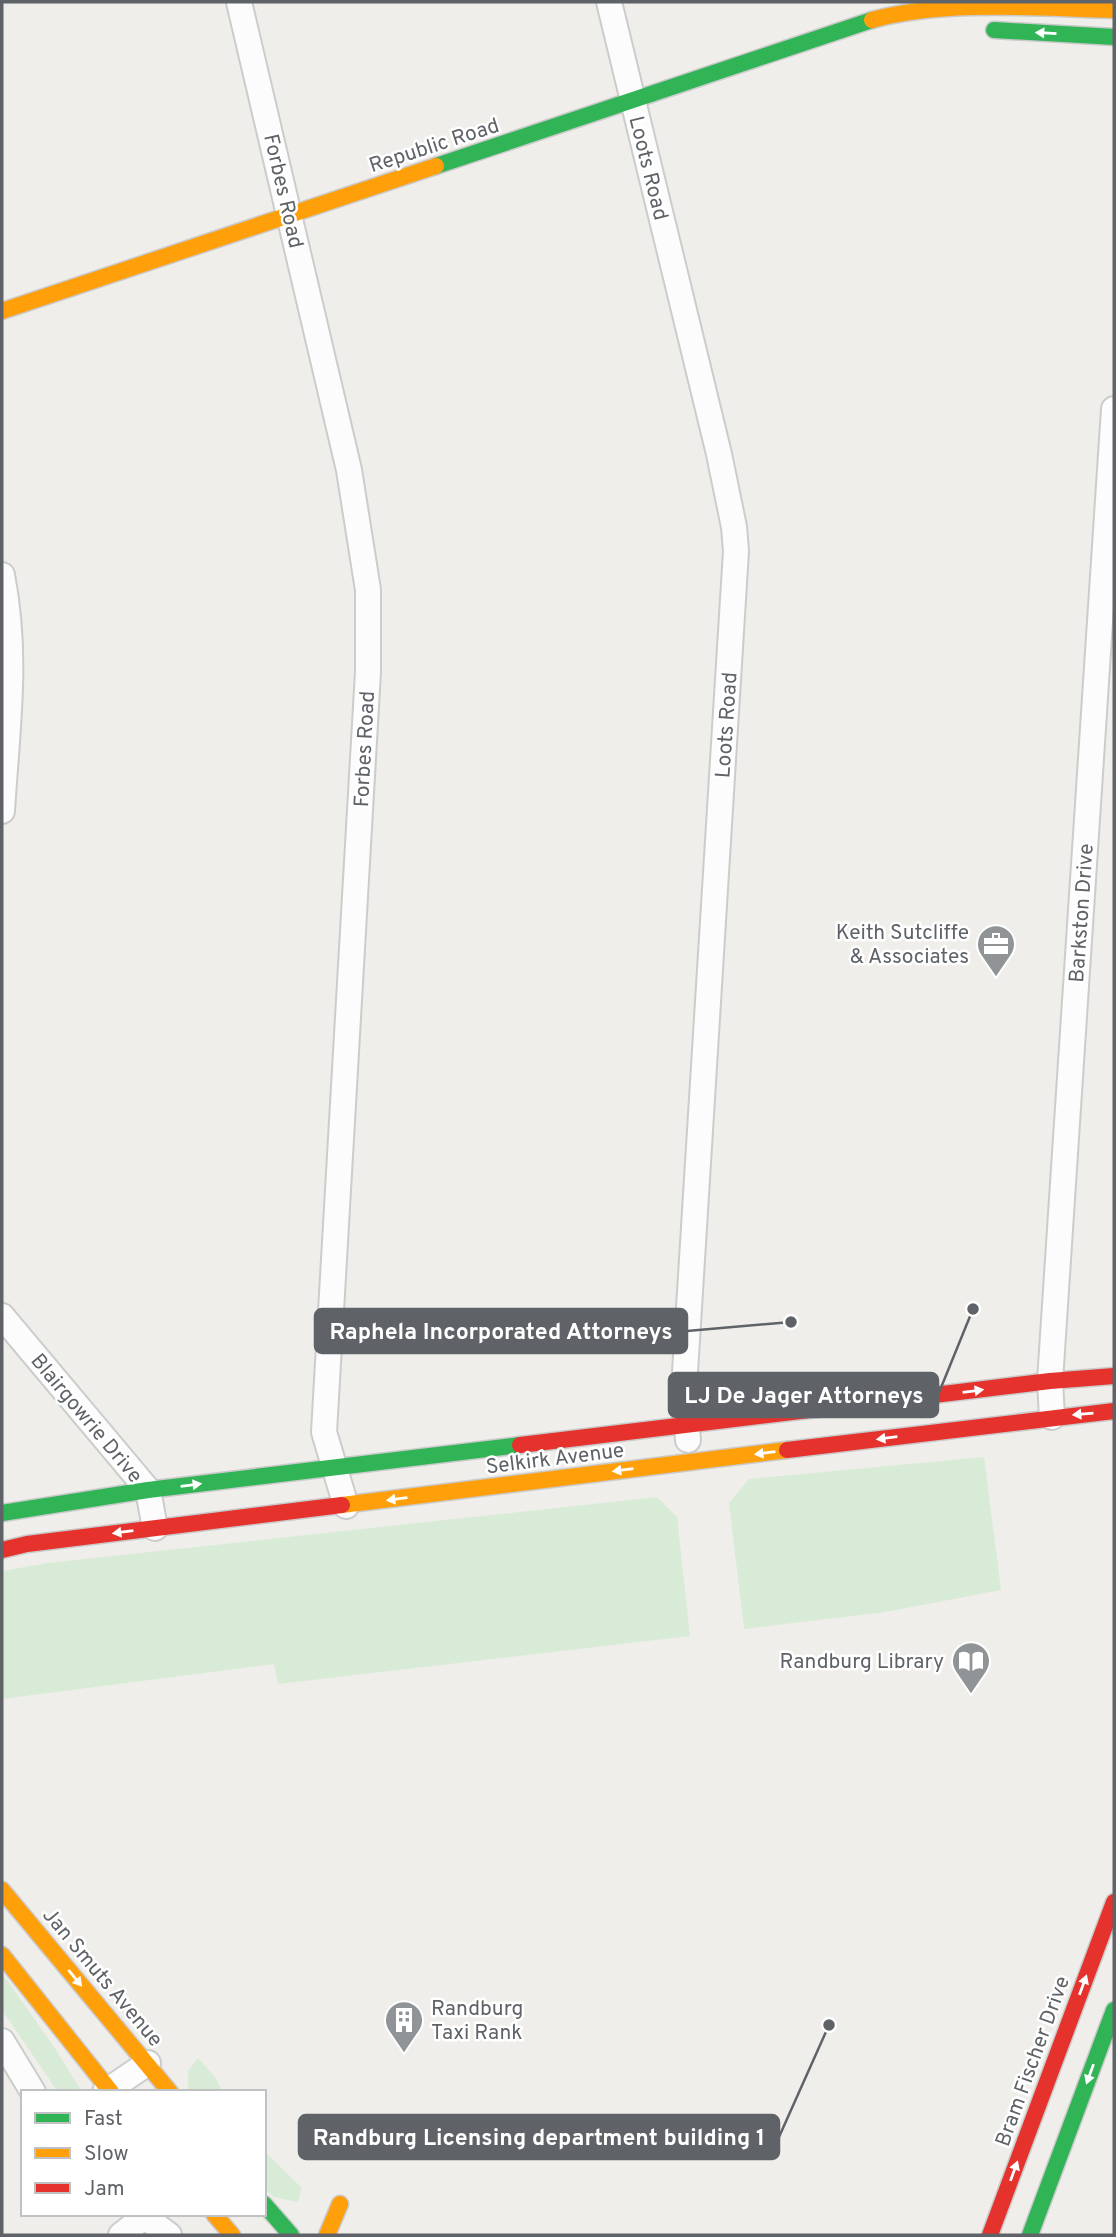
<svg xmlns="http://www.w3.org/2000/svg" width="1116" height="2237" viewBox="0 0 1116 2237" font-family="Overpass,sans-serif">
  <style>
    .green { fill: #d8ebd6 }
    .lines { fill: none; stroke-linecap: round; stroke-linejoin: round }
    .street-casing { stroke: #cbcccc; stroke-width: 28 }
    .fast-casing { stroke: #cacacb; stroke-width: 19 }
    .slow-casing { stroke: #cacacb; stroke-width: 19 }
    .jam-casing { stroke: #cacacb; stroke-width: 19 }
    .street { stroke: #fdfcfc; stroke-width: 24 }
    .fast { stroke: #30b455; stroke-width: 16 }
    .slow { stroke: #ff9f0a; stroke-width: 16 }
    .jam { stroke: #e5322d; stroke-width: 16 }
    .oneway { fill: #fff }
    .labels { text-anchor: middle; stroke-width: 5; stroke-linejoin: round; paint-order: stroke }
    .street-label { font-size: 21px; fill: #5f6368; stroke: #fff }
    .poi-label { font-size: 21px; fill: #5f6368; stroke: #fff; text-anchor: end }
    .leader { fill: none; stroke: #5f6368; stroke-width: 2.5 }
    .callout-dot { fill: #5f6368; stroke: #fff; stroke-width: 2.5 }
    .callout { fill: #5f6368; stroke: #5f6368; stroke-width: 2.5 }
    .callout-label { font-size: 23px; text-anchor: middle; font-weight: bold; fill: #fff }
  </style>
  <rect width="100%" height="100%" fill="#efeeea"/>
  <path class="green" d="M984,1457L1001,1590L885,1612L744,1629L729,1503L749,1479Z
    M657,1497L677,1517L690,1636L278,1684L274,1664L2,1699V1571L48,1563Z
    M2,1973L56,2050L82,2092H58L2,2010Z
    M198,2058L215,2077L223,2092H188V2071Z
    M264,2151L302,2188L298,2202L274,2197L264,2189Z"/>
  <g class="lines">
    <defs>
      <path id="street" d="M239,2L349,470L368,590V672L324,1432L346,1506
        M609,2L719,454L734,527L736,551L685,1372L684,1399L688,1440
        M2,575C18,657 7,729 2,811
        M2,1316L148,1490L155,1528
        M1052,1417L1050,1381L1114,409
        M2,2041L33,2092
        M105,2092L148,2063
        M141,2214L169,2235
        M121,2235L144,2217"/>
      <path id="fast" d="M994,30L1114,37
        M436,166L872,20
        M2,1513L148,1490L520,1445
        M264,2204L291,2235
        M1030,2235L1114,2010"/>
      <path id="slow" d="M872,20C944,0 1038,8 1114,10
        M2,311L436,166
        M342,1505L787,1450
        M2,1890L170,2092
        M2,1955L111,2092
        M214,2214L232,2235
        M327,2235L340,2204"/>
      <path id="jam" d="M520,1445L1050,1381L1114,1376
        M787,1450L1114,1411
        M2,1550L27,1544L342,1505
        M990,2235L1114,1902"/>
    </defs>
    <use href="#street" class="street-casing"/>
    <use href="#fast" class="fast-casing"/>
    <use href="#slow" class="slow-casing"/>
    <use href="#jam" class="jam-casing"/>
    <use href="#street" class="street"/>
    <use href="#fast" class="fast"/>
    <use href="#slow" class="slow"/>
    <use href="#jam" class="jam"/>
  </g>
  <defs><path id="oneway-solid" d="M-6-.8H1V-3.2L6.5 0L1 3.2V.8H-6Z" transform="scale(1.75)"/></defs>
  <g class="oneway">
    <use href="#oneway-solid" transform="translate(1046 33) rotate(-177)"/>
    <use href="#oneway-solid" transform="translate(973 1391) rotate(-7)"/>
    <use href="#oneway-solid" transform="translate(1083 1414) rotate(175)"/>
    <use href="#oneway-solid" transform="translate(887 1438) rotate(173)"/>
    <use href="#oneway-solid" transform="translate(765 1453) rotate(173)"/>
    <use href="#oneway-solid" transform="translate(623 1470) rotate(173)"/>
    <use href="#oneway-solid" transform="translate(191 1485) rotate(-7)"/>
    <use href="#oneway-solid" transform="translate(397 1499) rotate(173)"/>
    <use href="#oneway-solid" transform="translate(123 1532) rotate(173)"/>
    <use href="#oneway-solid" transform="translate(75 1978) rotate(51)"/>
    <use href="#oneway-solid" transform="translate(1083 1985) rotate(-70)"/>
    <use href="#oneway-solid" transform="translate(1090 2074) rotate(110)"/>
    <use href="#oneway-solid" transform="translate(1014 2171) rotate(-70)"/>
  </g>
  <defs>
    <symbol id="office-pin" viewBox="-11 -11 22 30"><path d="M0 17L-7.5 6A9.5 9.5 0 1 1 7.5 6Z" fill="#919496" stroke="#fff"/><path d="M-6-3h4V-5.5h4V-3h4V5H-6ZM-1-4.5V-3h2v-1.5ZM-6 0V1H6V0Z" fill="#fff"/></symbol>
    <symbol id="library-pin" viewBox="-11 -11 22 30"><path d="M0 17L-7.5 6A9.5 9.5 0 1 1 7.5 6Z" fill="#919496" stroke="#fff"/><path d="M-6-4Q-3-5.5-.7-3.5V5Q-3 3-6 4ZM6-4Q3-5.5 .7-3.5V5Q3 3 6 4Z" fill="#fff"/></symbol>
    <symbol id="building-pin" viewBox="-11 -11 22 30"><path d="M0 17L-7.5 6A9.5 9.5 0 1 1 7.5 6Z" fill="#919496" stroke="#fff"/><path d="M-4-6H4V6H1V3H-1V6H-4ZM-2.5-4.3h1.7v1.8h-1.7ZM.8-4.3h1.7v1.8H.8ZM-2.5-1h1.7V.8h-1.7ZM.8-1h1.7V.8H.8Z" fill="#fff"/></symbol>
  </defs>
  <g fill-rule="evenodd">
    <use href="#office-pin" x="974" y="922" width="44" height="60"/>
    <use href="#library-pin" x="949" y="1639" width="44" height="60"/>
    <use href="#building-pin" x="382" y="1998" width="44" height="60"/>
  </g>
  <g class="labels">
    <g class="street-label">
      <text transform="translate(434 145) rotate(-18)" y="7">Republic Road</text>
      <text transform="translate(649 168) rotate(76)" y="7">Loots Road</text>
      <text transform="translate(284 191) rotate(77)" y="7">Forbes Road</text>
      <text transform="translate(726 725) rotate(-86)" y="7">Loots Road</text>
      <text transform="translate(364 749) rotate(-87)" y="7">Forbes Road</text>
      <text transform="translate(1081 913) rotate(-86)" y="7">Barkston Drive</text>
      <text transform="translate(87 1418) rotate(50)" y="7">Blairgowrie Drive</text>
      <text transform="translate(555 1458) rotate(-7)" y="7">Selkirk Avenue</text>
      <text transform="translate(103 1977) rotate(50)" y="7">Jan Smuts Avenue</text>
      <text transform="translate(1032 2061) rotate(-70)" y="7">Bram Fischer Drive</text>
    </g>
    <g class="poi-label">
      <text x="969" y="939">Keith Sutcliffe<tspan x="969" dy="24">&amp; Associates</tspan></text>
      <text x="944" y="1668">Randburg Library</text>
      <text x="431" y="2015" text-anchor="start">Randburg<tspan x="431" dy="24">Taxi Rank</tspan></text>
    </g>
  </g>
  <path class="leader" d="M791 1322L687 1331M973 1309L938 1395M829 2025L779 2137"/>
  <g class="callout-dot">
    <circle cx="791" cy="1322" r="7"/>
    <circle cx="973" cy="1309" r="7"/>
    <circle cx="829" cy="2025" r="7"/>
  </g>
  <g class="callout">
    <rect x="315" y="1309" width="372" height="44" rx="7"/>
    <rect x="669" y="1373" width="269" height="44" rx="7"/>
    <rect x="299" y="2115" width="480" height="44" rx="7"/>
  </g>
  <g class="callout-label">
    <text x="501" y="1339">Raphela Incorporated Attorneys</text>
    <text x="804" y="1403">LJ De Jager Attorneys</text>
    <text x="539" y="2145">Randburg Licensing department building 1</text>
  </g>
  <rect width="1116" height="2237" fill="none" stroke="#5f6368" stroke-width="7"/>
  <rect x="21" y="2090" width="245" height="126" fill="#ffffff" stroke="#bfc1c3" stroke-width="2"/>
  <rect x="35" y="2113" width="35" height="10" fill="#30b455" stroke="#bfc1c3" stroke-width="2"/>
  <text x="84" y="2125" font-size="21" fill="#5f6368">Fast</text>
  <rect x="35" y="2148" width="35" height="10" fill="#ff9f0a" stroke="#bfc1c3" stroke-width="2"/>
  <text x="84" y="2160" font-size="21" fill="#5f6368">Slow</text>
  <rect x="35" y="2183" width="35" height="10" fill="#e5322d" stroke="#bfc1c3" stroke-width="2"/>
  <text x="84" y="2195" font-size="21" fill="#5f6368">Jam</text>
</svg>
